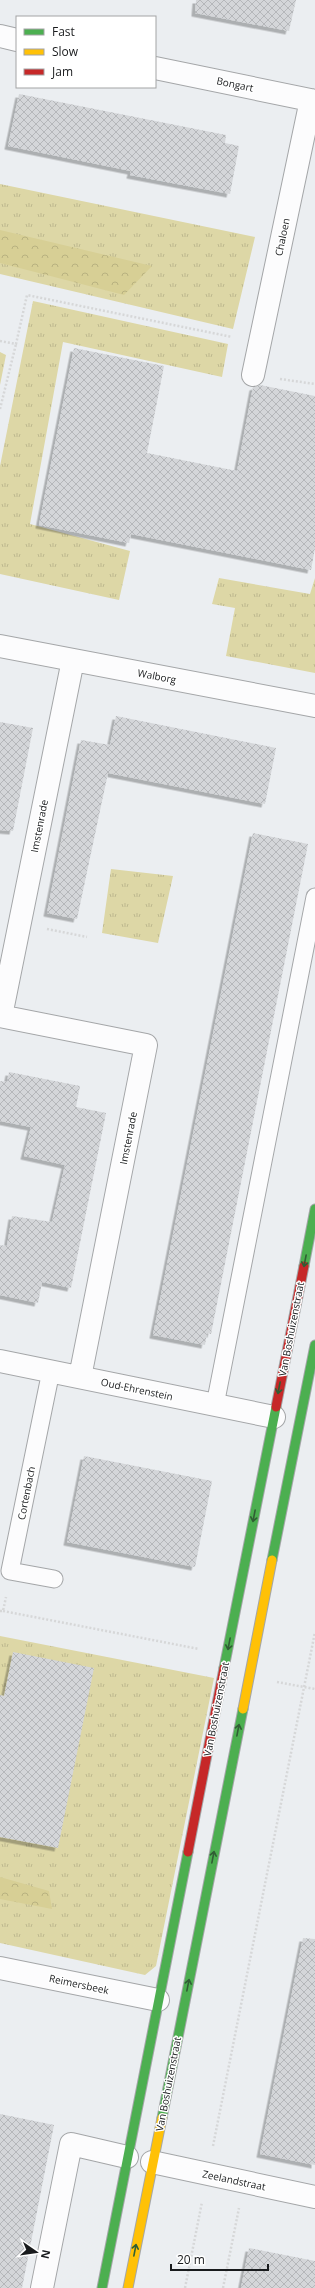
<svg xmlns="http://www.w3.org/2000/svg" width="315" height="2288" viewBox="0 0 315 2288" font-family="'Open Sans',sans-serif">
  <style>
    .grass { fill: url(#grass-tufts) }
    .forest { fill: url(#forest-crowns) }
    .building { fill: url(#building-cross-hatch); filter: url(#shadow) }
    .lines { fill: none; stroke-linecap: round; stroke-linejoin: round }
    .lane-casing { stroke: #a4a6a8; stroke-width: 19 }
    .street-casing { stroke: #a4a6a8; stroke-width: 24 }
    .fast-casing { stroke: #a4a6a8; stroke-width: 11 }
    .slow-casing { stroke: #a4a6a8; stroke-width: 11 }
    .jam-casing { stroke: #a4a6a8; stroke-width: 11 }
    .path { stroke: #d6d7d8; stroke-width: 2.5; stroke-dasharray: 2 2; stroke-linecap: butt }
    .lane { stroke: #fcfcfd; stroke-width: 17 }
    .street { stroke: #fcfcfd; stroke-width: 22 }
    .fast { stroke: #4caf50; stroke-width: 9 }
    .slow { stroke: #ffc107; stroke-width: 9 }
    .jam { stroke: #c62828; stroke-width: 9 }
    .oneway { stroke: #305e34 }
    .labels { text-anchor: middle; stroke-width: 3; stroke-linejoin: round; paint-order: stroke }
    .street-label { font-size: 10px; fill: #191b1d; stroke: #fff }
  </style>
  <defs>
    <pattern id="grass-tufts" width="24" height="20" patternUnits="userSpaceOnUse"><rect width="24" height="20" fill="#ddd7a6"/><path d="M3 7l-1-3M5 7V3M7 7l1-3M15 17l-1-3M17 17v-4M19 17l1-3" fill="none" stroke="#bdb88e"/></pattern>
    <pattern id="forest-crowns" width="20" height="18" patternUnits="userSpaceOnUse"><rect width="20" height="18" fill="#d7cf95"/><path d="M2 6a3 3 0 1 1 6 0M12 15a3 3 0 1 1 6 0" fill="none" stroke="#b8b180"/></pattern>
    <pattern id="building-cross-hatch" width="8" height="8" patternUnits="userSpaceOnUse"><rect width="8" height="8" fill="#d4d6d9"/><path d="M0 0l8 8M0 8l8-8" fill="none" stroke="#b5b7ba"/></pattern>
    <filter id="shadow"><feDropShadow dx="-3.5" dy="3.5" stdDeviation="0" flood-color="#0004"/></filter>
  </defs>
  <rect width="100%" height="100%" fill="#ebeef1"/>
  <path class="grass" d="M0,184L255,237L233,329L0,274Z
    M33,301L228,344L222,377L63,342L30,524L130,551L119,600L0,574V466Z
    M0,352L6,355L0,385Z
    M219,578L310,594L315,578V673L226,656L235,608L212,604Z
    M111,869L173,876L158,943L102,933Z
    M0,1636L214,1678L156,1966L145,1975L0,1943Z"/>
  <path class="forest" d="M0,230L152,266L124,295L0,263Z
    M0,1877L49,1891L52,1909L0,1899Z"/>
  <path class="building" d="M196,0H296L289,31L195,13Z
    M19,94L226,135L225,143L239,146L230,194L130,175L131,171L8,146Z
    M74,348L164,366L147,453L237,471L253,387L260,385L315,396V548L311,570L131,534L129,543L39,525Z
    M116,716L276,748L265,804L108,773L77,919L47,913L81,740L110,745Z
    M0,722L33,728L13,831L0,830Z
    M253,833L308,844L211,1334L207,1333L205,1345L153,1335Z
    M9,1072L80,1086L76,1107L106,1113L71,1288L42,1282L38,1303L0,1295V1245L7,1246L12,1216L52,1222L65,1165L24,1156L31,1127L0,1121V1081L7,1082Z
    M84,1456L212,1481L195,1567L67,1542Z
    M13,1652L94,1668L58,1848L0,1837V1695L4,1696Z
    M303,1938L315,1939V2165L260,2154Z
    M0,2114L54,2125L22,2288H0Z
    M249,2248L315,2261V2288H241Z"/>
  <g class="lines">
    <defs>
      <path id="lane" d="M51,1371L10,1571L54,1579
        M215,1405L315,897"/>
      <path id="street" d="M0,36L17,40
        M155,68L315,101
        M253,375L311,100
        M0,646L315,706
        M0,1016L146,1045L80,1377
        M1,1016L73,660
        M0,1361L274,1417
        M0,1968L158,2000
        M152,2162L315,2197
        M42,2288L71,2144L127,2157"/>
      <path id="fast" d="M304,1266L315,1209
        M272,1560L315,1345
        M224,1668L276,1407
        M162,2118L243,1709
        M102,2288L188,1852"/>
      <path id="slow" d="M243,1709L272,1560
        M128,2288L162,2118"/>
      <path id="jam" d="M276,1407L304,1266
        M188,1852L224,1668"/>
    </defs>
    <use href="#lane" class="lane-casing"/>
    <use href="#street" class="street-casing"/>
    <use href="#fast" class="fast-casing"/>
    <use href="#slow" class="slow-casing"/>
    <use href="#jam" class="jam-casing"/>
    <path class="path" d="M0,341L16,344L27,295L232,337
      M280,379L315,384
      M0,409L16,344
      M47,929L87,937
      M0,1611H3L6,1597
      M3,1611L199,1649
      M277,1682L315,1689
      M213,2146L315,1632
      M185,2288L202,2202
      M223,2288L239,2208"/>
    <use href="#lane" class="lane"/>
    <use href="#street" class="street"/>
    <use href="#fast" class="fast"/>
    <use href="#slow" class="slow"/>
    <use href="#jam" class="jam"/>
  </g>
  <defs><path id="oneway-shaft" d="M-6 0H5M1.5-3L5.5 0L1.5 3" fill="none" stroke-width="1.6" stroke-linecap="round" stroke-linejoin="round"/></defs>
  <g class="oneway">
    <use href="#oneway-shaft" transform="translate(305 1261) rotate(101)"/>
    <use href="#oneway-shaft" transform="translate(279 1388) rotate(101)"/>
    <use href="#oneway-shaft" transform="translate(254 1516) rotate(101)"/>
    <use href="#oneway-shaft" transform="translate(229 1644) rotate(101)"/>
    <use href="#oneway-shaft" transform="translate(238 1730) rotate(-79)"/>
    <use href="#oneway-shaft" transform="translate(213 1857) rotate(-79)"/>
    <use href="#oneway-shaft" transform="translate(188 1985) rotate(-79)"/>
    <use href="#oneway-shaft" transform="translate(135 2250) rotate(-79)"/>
  </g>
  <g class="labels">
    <g class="street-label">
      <text transform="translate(235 84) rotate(12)" y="4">Bongart</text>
      <text transform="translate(282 237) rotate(-78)" y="4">Chaloen</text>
      <text transform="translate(157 676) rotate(11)" y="4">Walborg</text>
      <text transform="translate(39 826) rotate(-79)" y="4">Imstenrade</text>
      <text transform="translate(128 1138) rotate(-79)" y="4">Imstenrade</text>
      <text transform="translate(291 1329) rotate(-79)" y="4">Van Boshuizenstraat</text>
      <text transform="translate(137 1389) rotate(12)" y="4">Oud-Ehrenstein</text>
      <text transform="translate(26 1493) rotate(-79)" y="4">Cortenbach</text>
      <text transform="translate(216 1709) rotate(-79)" y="4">Van Boshuizenstraat</text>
      <text transform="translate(79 1984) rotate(12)" y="4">Reimersbeek</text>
      <text transform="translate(168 2084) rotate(-79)" y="4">Van Boshuizenstraat</text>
      <text transform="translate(234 2180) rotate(12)" y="4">Zeelandstraat</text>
    </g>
  </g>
  <rect x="16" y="16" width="140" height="72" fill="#ffffff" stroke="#a3a4a5"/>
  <rect x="24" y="29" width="20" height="6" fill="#4caf50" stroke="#a3a4a5"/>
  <text x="52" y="36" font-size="12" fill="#191b1d">Fast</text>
  <rect x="24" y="49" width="20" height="6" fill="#ffc107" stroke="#a3a4a5"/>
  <text x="52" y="56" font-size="12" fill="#191b1d">Slow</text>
  <rect x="24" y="69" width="20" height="6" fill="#c62828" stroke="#a3a4a5"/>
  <text x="52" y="76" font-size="12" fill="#191b1d">Jam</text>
  <g transform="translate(36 2252) rotate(103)" stroke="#ffffff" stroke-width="3" paint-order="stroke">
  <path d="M0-3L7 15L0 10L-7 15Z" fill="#191b1d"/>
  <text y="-6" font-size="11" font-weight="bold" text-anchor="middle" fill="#191b1d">N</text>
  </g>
  <path d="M171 2264v6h97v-6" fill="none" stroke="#191b1d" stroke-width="2"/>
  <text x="177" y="2264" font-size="12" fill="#191b1d" stroke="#ffffff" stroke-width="3" paint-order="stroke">20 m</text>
</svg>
